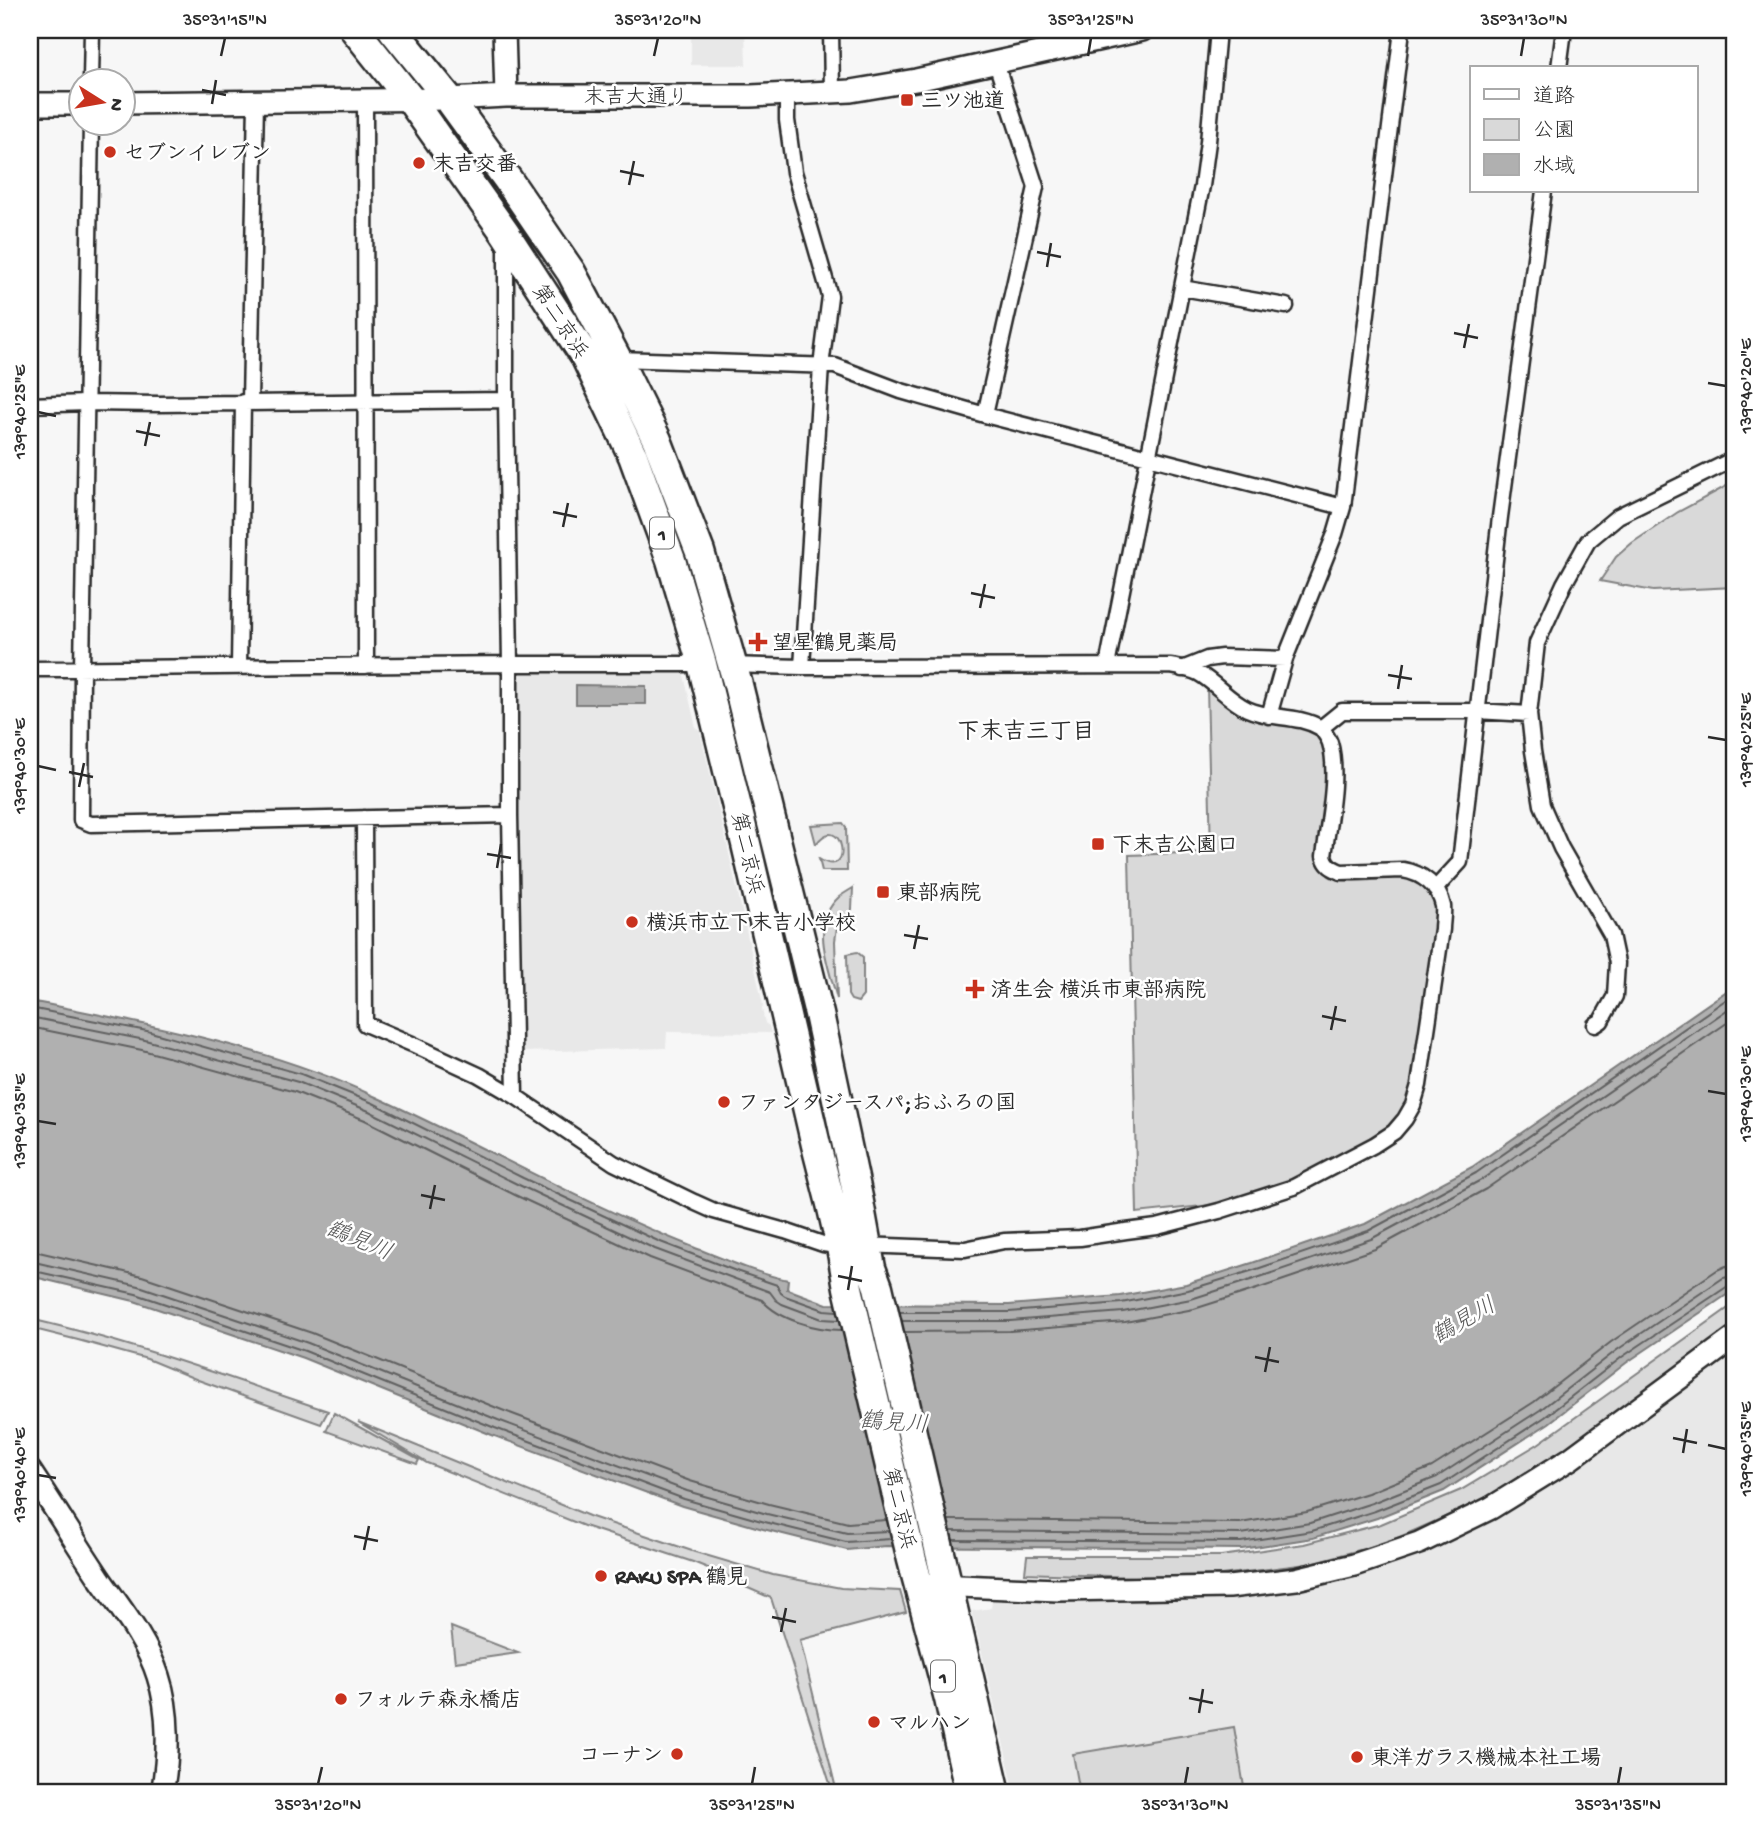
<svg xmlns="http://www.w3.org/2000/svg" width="1764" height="1823" viewBox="0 0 1764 1823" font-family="'Gochi Hand','Klee One',sans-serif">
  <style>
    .built { fill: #e8e8e8 }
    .green { fill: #d9d9d9; stroke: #828282; stroke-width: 2 }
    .water { fill: #b0b0b0; stroke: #7b7b7b; stroke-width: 2 }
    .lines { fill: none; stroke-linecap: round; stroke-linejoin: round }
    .shore { stroke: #606060; stroke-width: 2 }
    .street-casing { stroke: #2b2b2b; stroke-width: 19 }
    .secondary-casing { stroke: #2b2b2b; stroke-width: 26 }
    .highway-casing { stroke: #2b2b2b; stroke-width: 33 }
    .street { stroke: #fff; stroke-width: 14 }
    .secondary { stroke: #fff; stroke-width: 21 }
    .highway { stroke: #fff; stroke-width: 28 }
    .ticks { fill: none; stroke: #2b2b2b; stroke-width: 2.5 }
    .poi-dot { fill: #c8321e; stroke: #fff; stroke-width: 2.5 }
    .labels { text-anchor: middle; stroke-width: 5; stroke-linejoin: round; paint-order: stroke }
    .shield { fill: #fff; stroke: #6b6b6b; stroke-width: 2 }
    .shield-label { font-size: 19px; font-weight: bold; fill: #2b2b2b }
    .street-label { font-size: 21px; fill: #2b2b2b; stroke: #fff }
    .poi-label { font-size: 21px; font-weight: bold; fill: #2b2b2b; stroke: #fff; text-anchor: start }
    .neighbourhood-label { font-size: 23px; font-weight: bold; fill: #2b2b2b; stroke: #fff }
    .water-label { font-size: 23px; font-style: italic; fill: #5a5a5a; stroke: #fff }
    .neatline { fill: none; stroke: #2b2b2b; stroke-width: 2.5 }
    .ticks-label { font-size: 18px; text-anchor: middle; fill: #2b2b2b }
  </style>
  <rect width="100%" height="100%" fill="#f7f7f7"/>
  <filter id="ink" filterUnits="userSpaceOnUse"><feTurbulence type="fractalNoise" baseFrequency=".0143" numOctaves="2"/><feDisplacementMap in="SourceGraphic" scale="14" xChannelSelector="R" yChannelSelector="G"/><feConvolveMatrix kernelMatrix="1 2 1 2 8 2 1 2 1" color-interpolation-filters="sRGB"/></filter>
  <g filter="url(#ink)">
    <path class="built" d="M691,30H745L746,65H691Z
      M522,671H683L696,728L700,731L726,840L763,1005L762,1009L765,1023L769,1026L771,1033L667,1032L666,1048L521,1052L515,678Z
      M1734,1350V1793H1015L972,1611L991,1608L992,1601L1232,1595L1380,1565Z"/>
    <path class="green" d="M1734,482V587L1653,591L1600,581L1616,557L1632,543L1678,512Z
      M1207,686C1226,700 1244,716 1266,722C1280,726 1295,722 1309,729C1315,732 1321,738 1324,744C1334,767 1321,829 1318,856C1320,864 1322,870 1329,876C1343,886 1385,878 1403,877C1425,882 1429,889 1438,908L1413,1084L1408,1104L1390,1129L1291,1180L1221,1204L1137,1213L1129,855L1211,852Z
      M843,823L846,827L847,871H822L819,859C856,882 842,808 816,844L811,825Z
      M853,888L852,909L837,927L835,941L837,999C829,967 809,924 839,897C843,894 848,891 853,888Z
      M857,952L863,957V996L858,1002L851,1000L848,995L847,954Z
      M1734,1304V1325L1547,1462L1470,1506L1386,1543L1307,1564L1221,1575L1135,1577L1025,1573L1027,1556H1221L1304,1544L1381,1524L1461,1490L1538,1444Z
      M30,1319C132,1342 229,1378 328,1411L321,1424L198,1380L147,1359L78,1340L30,1328Z
      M334,1413L419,1460L417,1464L326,1431Z
      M358,1422L589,1516L695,1552L773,1575L841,1588L900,1591L906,1612L800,1640L837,1793H833L771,1598L741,1585L740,1581L693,1562L584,1526L427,1463Z
      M451,1627L518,1653L455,1662Z
      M1234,1727L1245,1793H1080L1073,1754Z"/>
    <path class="water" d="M576,685L646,686V704H576Z
      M1734,986V1290L1626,1363L1549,1423L1444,1491L1377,1518L1313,1538L1242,1549L886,1546L847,1550L763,1529L682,1506L492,1435L303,1358L134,1301L30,1276V1001C147,1024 267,1046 376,1097C482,1145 584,1204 693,1247C724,1259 755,1273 788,1280L787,1289L827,1304L1009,1305L1120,1296L1186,1284L1252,1263L1365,1224L1472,1167Z"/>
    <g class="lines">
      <path class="shore" d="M30,1008L147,1031L301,1074L373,1103L523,1178L658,1241L736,1271L777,1285L781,1293L785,1296L824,1310L837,1311
        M30,1017L145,1040L298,1082L369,1111L519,1185L655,1249L770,1292L776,1300L782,1304L822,1319L839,1320
        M30,1027L142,1050L295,1092L365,1120L515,1195L650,1258L762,1300C779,1320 817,1330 842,1330
        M30,1250L142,1276L312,1333L502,1410L690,1481L769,1504L848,1523L886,1520
        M30,1261L139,1286L308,1343L498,1420L687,1491L767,1514L847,1533L889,1531
        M30,1270L136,1294L305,1351L495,1428L684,1499L765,1522L846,1542L891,1539
        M900,1312H1009L1121,1303L1188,1290L1254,1270L1368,1231L1476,1173L1734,994
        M902,1321H1010L1123,1312L1191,1299L1257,1278L1371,1239L1481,1180L1734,1005
        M905,1332L1010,1331L1125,1322L1194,1309L1260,1288L1375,1249L1486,1189L1734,1018
        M949,1520L1240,1523L1307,1512L1368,1493L1432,1467L1534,1402L1611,1342L1717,1270L1726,1266L1734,1265
        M951,1531L1241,1534L1310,1523L1372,1503L1437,1477L1540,1410L1617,1350L1723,1278L1734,1276
        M953,1540L1241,1542L1312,1531L1375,1511L1441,1485L1545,1417L1622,1357L1728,1286L1734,1285"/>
      <defs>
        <path id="street" d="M831,30L832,92
          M1559,68L1564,30
          M91,80L92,30
          M787,94V120L794,172L830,296L821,366L802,667
          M365,99L366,666
          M91,122L82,668L81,820L91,824L510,815
          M506,241V400L510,664V815L515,1096
          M1182,288L1286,306
          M617,359L835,366L901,391L985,415L1343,507
          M250,402L256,101
          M30,405L86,403L159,404L506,400
          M985,415L1036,187L996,63
          M730,665L802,667L1171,666C1180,668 1190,669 1198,673C1216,683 1228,700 1247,709C1271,720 1297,714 1321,728L1342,711H1476L1529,714
          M1107,666L1202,186L1208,142L1218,30
          M239,667L243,402
          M30,669L510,664H706
          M1182,669L1207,659L1222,657L1285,659
          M1269,716L1285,659L1335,534L1343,507L1402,30
          M364,818L365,1024L412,1044L479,1075L515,1096L614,1163L694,1202L714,1211L785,1231L823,1244L843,1247
          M1435,889L1460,862L1500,517L1544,191
          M1595,1025L1601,1021L1615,996L1617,963L1611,935L1561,848L1542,805L1533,751L1529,714L1537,643L1564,584L1588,541L1618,516L1734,459
          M863,1245L965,1249L1004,1241L1080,1238L1126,1231L1157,1227L1219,1211L1294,1187L1374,1145L1394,1132L1405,1119L1413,1105L1419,1085L1442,929C1442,922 1444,913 1443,906C1439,886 1422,873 1403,870L1341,872C1332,868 1327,866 1324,856C1328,824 1339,773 1330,743C1328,737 1324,733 1321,728"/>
        <path id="secondary" d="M504,30L506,96
          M122,103L449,99L506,96H751L851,91L916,80L1142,30
          M30,104H80
          M30,1471C54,1507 76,1543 100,1579C121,1609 147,1641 158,1676C170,1712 169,1756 162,1793
          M935,1585L1058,1590L1229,1587L1296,1579L1354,1565L1419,1543L1491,1508L1570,1459L1734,1338"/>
        <path id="highway" d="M355,30L410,99L505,233L586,358L633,456L671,560L702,664L746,844L816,1145L831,1204L841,1247L848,1288L912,1560L949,1699L970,1793
          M393,30L449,99L508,180L571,272L617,359L657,440L700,552L738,685L819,1014L859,1202L871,1268L878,1287L996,1793"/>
      </defs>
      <use href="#street" class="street-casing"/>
      <use href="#secondary" class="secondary-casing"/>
      <use href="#highway" class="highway-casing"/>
      <use href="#street" class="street"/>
      <use href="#secondary" class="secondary"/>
      <use href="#highway" class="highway"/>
    </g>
  </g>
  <path class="ticks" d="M221,56L225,38M654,56L658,38M1088,56L1091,38M1521,56L1524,38M202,90L226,95M212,104L216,80M620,171L644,176M629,185L634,161M1037,252L1061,257M1047,267L1051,243M1454,333L1478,338M1464,348L1469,324M1708,383L1726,386M38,412L56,416M136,431L160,436M145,446L150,422M553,512L577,517M563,527L568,503M971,593L995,598M980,608L985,584M1388,675L1412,679M1398,689L1402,665M1708,737L1726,740M38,766L56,770M69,772L93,777M79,787L84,763M487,854L511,858M497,868L501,844M904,935L928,939M914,949L919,925M1322,1016L1346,1021M1331,1030L1336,1006M1708,1091L1726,1094M38,1121L56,1124M421,1195L445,1200M430,1209L435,1185M838,1276L862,1281M848,1290L852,1266M1255,1357L1279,1362M1265,1372L1270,1347M1673,1438L1697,1443M1708,1445L1726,1449M1683,1453L1687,1429M38,1475L56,1478M354,1536L378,1541M364,1550L369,1526M772,1617L796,1622M781,1632L786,1608M1189,1698L1213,1703M1199,1713L1203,1689M318,1784L322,1767M752,1784L755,1767M1185,1784L1188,1767M1618,1784L1621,1767"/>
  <g class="poi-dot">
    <rect x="900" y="93" width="14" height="14" rx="3.5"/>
    <circle cx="110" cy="152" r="7"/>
    <circle cx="419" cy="163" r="7"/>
    <path d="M754.5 631.5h7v7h7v7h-7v7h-7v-7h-7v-7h7z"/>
    <rect x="1091" y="837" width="14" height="14" rx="3.5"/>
    <rect x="876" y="885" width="14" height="14" rx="3.5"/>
    <circle cx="632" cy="922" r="7"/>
    <path d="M971.5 978.5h7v7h7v7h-7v7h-7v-7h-7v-7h7z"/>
    <circle cx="724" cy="1102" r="7"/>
    <circle cx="601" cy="1576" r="7"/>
    <circle cx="341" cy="1699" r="7"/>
    <circle cx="874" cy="1722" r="7"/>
    <circle cx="677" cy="1754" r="7"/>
    <circle cx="1357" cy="1757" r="7"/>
  </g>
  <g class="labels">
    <g class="shield">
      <rect x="650" y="517.5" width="24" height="31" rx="5"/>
      <rect x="931" y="1660.5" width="24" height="31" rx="5"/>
    </g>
    <g class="shield-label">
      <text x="662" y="540">1</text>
      <text x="943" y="1683">1</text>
    </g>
    <g class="street-label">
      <text x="636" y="103">末吉大通り</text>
      <text transform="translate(561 321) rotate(57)" y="7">第二京浜</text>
      <text transform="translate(748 853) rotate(77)" y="7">第二京浜</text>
      <text transform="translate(900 1508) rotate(77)" y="7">第二京浜</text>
    </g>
    <g class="poi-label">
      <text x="921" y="107">三ツ池道</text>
      <text x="124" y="159">セブンイレブン</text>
      <text x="433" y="170">末吉交番</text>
      <text x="772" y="649">望星鶴見薬局</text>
      <text x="1112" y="851">下末吉公園口</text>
      <text x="897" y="899">東部病院</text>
      <text x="646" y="929">横浜市立下末吉小学校</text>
      <text x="991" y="996">済生会 横浜市東部病院</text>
      <text x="738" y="1109">ファンタジースパ;おふろの国</text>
      <text x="615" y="1583">RAKU SPA 鶴見</text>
      <text x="355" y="1706">フォルテ森永橋店</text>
      <text x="888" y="1729">マルハン</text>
      <text x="663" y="1761" text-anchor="end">コーナン</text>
      <text x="1371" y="1764">東洋ガラス機械本社工場</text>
    </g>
    <g class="neighbourhood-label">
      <text x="1026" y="738">下末吉三丁目</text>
    </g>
    <g class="water-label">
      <text transform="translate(360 1239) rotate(23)" y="8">鶴見川</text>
      <text transform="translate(1463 1319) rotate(-30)" y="8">鶴見川</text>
      <text transform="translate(894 1421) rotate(4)" y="8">鶴見川</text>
    </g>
  </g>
  <rect width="1764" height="1823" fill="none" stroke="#fff" stroke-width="77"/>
  <rect x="1470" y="66" width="228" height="126" fill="#ffffff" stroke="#aaaaaa" stroke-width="2"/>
  <rect x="1484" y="89" width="35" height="10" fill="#ffffff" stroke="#aaaaaa" stroke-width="2"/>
  <text x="1533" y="102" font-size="21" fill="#2b2b2b">道路</text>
  <rect x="1484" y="119" width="35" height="21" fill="#d9d9d9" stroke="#aaaaaa" stroke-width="2"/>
  <text x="1533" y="136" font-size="21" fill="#2b2b2b">公園</text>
  <rect x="1484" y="154" width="35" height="21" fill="#b0b0b0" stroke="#aaaaaa" stroke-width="2"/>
  <text x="1533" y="172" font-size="21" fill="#2b2b2b">水域</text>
  <g transform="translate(102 102) rotate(101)"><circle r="33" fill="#ffffff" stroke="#aaaaaa" stroke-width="2"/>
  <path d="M0-5L12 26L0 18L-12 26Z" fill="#c8321e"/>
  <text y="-10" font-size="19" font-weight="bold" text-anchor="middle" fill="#2b2b2b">N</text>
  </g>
  <rect x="38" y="38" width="1688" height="1746" class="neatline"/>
  <g class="ticks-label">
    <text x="225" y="25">35°31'15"N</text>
    <text x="658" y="25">35°31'20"N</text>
    <text x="1091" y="25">35°31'25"N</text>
    <text x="1524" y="25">35°31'30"N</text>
    <text transform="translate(1745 386) rotate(-90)" y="6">139°40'20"E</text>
    <text transform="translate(19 412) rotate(-90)" y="6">139°40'25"E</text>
    <text transform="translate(1745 740) rotate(-90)" y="6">139°40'25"E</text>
    <text transform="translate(19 766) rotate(-90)" y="6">139°40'30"E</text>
    <text transform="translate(1745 1094) rotate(-90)" y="6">139°40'30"E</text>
    <text transform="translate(19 1121) rotate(-90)" y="6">139°40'35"E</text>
    <text transform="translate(1745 1449) rotate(-90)" y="6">139°40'35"E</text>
    <text transform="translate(19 1475) rotate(-90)" y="6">139°40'40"E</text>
    <text x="318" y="1810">35°31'20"N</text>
    <text x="752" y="1810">35°31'25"N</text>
    <text x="1185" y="1810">35°31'30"N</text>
    <text x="1618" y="1810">35°31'35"N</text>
  </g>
</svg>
